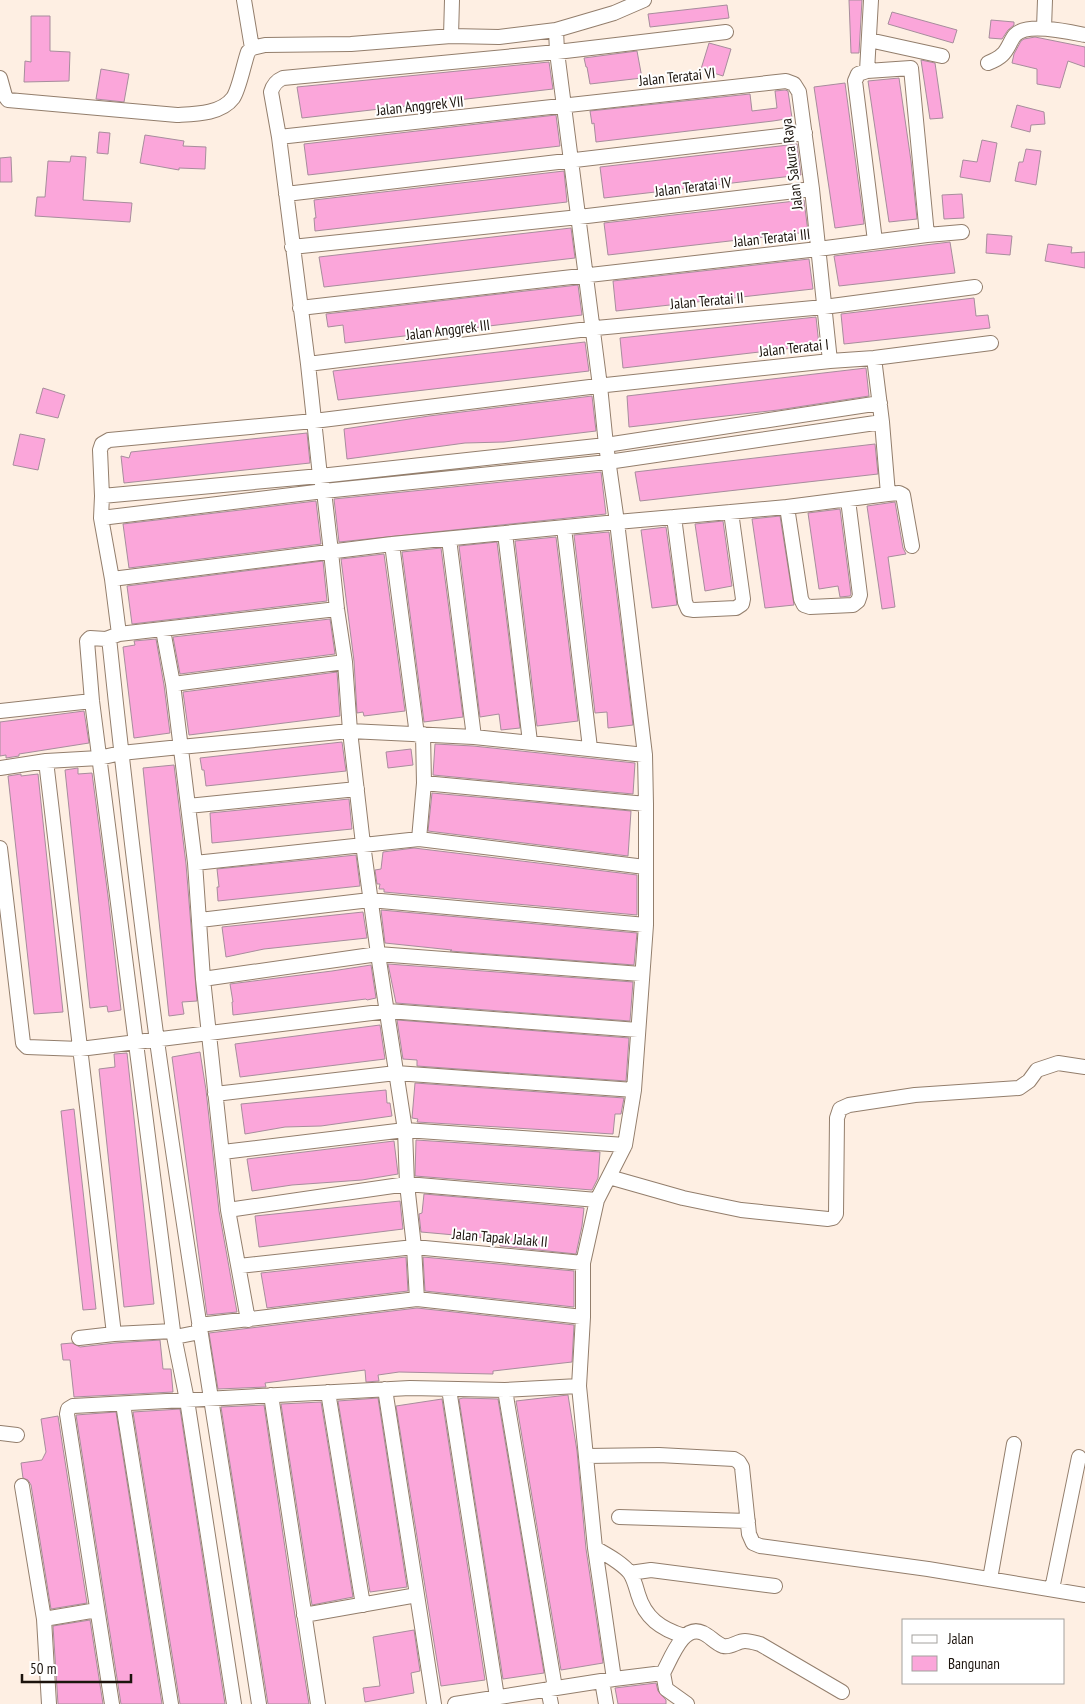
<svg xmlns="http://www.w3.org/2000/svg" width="1085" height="1704" viewBox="0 0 1085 1704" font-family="'PT Sans Narrow',sans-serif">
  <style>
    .building { fill: #fba6da; stroke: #a78d9c }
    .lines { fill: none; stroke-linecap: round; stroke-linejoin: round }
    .street-casing { stroke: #937e6c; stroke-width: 16 }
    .street { stroke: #fff; stroke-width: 14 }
    .labels { text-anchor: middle; stroke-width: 4; stroke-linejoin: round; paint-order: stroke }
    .street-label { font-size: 15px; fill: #1c140d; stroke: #fff }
  </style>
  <rect width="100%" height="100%" fill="#feefe3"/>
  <path class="building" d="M849,0H862L859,53H851Z
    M727,5L729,18L650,27L648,14Z
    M892,12L957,30L953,43L888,24Z
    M31,16H50V51L70,52L69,81L24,82L25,61L31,62Z
    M991,20L1014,22V25L1008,30L1002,39L989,38Z
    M1035,37L1085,47V67L1068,61L1060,88L1037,84V69L1012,63L1014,54L1021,41L1024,39Z
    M709,43L731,49L723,76L701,69Z
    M637,51L642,78L590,84L587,67H586L584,58Z
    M921,60L935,63L943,118L930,119Z
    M549,62L553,89L302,118L297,87Z
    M101,69L129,74L124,102L96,99Z
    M899,78L911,161L917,219L889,222L868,81Z
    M845,83L864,224L835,228L814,87Z
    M785,90L788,91L792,118L773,121L596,142L594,123L592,124L590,111L750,94L752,111L777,108L775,91Z
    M1017,105L1044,112L1045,124L1031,125L1030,132L1011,127Z
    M556,115L560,146L308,175L304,144Z
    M99,132L110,133L108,154L97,153Z
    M145,135L184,141L183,146L206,147L205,169L179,168V170L140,163Z
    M982,140L997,143L990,182L960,177L963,160L977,162Z
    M797,144L801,175L604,198L600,167Z
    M1026,149L1041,151L1036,185L1015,181L1019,162H1023Z
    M71,156L86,157L83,200L132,203L130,222L35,216L37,197H45L48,161L70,162Z
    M11,157L12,182H0V158Z
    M564,171L567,202L315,231L314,218H316L314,200Z
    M962,194L964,218L944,219L942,195Z
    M804,200L808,232L608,255L604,223Z
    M571,228L575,258L324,287L319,257Z
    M987,234L1012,236L1010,255L986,253Z
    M950,242L955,273L839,286L834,256Z
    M1048,244L1072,247L1071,253L1085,252V268L1045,261Z
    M809,259L813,289L616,311L613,281Z
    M578,285L582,315L345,343L343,325L328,327L326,314Z
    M974,298L976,316L988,315L990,328L844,344L841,314Z
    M816,317L819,345L623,368L620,338Z
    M585,342L589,371L338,400L333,371Z
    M866,368L869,396L778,410L629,427L627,396Z
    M43,388L65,395L58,418L36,413Z
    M592,396L596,431L504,442L465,443L347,459L344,429L429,416Z
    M307,433L310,463L124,483L121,456L129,458L131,452Z
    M20,434L45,439L38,470L13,465Z
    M875,444L878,474L640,501L635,472Z
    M601,472L606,514L339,542L334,499Z
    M316,501L321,544L129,568L123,524Z
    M895,502L903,548L906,554L888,557L895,607L882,609L867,506Z
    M840,509L851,594L850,596L840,597L838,586L819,589L808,513Z
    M780,516L794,605L765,608L752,519Z
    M723,521L732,586L705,591L695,524Z
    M666,527L677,605L652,608L641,530Z
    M609,532L633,725L608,728L607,712L595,713L574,535Z
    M556,537L578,721L537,726L515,541Z
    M497,542L520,728L501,730L499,714L480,717L459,546Z
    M441,548L463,717L424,722L402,552Z
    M384,554L405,711L364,716L363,712L357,713L354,661L341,559Z
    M323,561L327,601L132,624L127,586Z
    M330,619L335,654L180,674L173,637Z
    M156,639L164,685L170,733L134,738L123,647L135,645L134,641Z
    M337,672L340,716L189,735L183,692Z
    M84,711L89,743L19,754V756L6,758V755L0,756V722Z
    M342,742L346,771L206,786L204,770H202L200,758Z
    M435,744L473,746L635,763L633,794L433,775Z
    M411,749L413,765L388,768L386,752Z
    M174,765L186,864L197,1001L182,1002L184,1014L169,1016L143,768Z
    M78,768V774L92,773L108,896L121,1010L108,1012L107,1006L90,1008L65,770Z
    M21,774V776L38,774L63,1012L34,1014L8,776Z
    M432,793L631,811L628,856L428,831Z
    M349,799L352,829L212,843L210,813Z
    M414,848L637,875V915L384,892V889H379L380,884H377L375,870L381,869L383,852Z
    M356,855L360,886L218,901L217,887H219L217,869Z
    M381,910L637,933L634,965L450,951L452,950L385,943Z
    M363,912L367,938L264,949L226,957L222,927Z
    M388,964L633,982L630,1021L396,1003Z
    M371,965L376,998L367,1000L366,999L233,1015L232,1002H233L230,984L332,971Z
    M397,1020L629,1038L626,1081L417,1066V1060L403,1059Z
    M380,1025L385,1059L240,1077L235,1044Z
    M200,1052L206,1090L219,1211L237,1312L207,1315L172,1057Z
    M127,1053L154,1304L124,1307L99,1069L115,1067L114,1054Z
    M415,1083L624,1098L621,1114H615L613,1134L417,1122L418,1119L412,1118Z
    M386,1090L387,1103H390L392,1116L321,1126L285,1127L245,1134L241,1104Z
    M74,1109L96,1309L83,1310L61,1111Z
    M416,1140L600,1152L598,1178L592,1190L415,1176Z
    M394,1141L398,1174L362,1180L292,1185L252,1191L247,1159Z
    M424,1194L584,1208L582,1226L576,1254L500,1246V1239L421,1232L419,1214L422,1213Z
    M400,1201L403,1229L259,1247L255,1216Z
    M406,1257L408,1291L267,1308L261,1273Z
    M423,1257L574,1271V1307L425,1291Z
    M417,1308L574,1325L572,1362L493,1371V1374L399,1372L378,1375L379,1381L366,1382L365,1370L265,1383L266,1387L218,1389L209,1333Z
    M160,1340L163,1369H171L173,1392L74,1397L70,1360H63L61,1344L72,1343L80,1347L115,1343Z
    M568,1395L577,1451L586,1549L603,1663L561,1670L516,1401Z
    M378,1398L407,1587L370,1592L338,1401Z
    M463,1398L498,1399L544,1673L503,1679L459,1399Z
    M442,1399L485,1680L441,1686L396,1406Z
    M321,1402L353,1597L312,1605L281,1404Z
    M264,1405L295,1616L309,1704H268L221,1407Z
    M180,1409L225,1704H180L133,1412Z
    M116,1412L162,1704H121L76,1415Z
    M58,1416L87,1603L51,1609L31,1485L28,1480L23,1478L21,1463L42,1460L46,1452L41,1419Z
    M90,1620L103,1704H58L53,1626Z
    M414,1630L420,1671L411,1673L414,1693L365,1702L363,1688L380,1686L373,1637Z
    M656,1683L658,1691L666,1700V1704H618L615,1688Z"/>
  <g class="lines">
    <defs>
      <path id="street" d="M244,0L252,48
        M1044,28L1045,0
        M556,30L557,52L600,386L606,445L617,522L645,755L646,804V925L634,1090L625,1145L597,1200L583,1263V1317L579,1386
        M451,36L452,0
        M869,40L942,56
        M988,63C993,61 999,58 1002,55C1008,50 1010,41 1015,35C1027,22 1070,32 1085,35
        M867,71L871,0
        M0,78L5,96L8,100L177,115C195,114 221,114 233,98C239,90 244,63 248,52L252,48L265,45L351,44L451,36L499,37L556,30L614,13L644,0
        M279,137L786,81L794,84L799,92L812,189L830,361
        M286,194L805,133
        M875,241L855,81L858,74L867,71L911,68L927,235
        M292,247L579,217L812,189
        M300,308L818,249L927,235L962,232
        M874,358L882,422L888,494
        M308,364L596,328L824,307L975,287
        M102,496L320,476L606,445L880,403
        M787,507L801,599L804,605L810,607L853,605L858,601L860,595L848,500
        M674,517L685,602L688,609L694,610L736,608L742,604L743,599L731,512
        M101,518L324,491L608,462L882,422
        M564,528L590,748
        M505,533L530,742
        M449,539L474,737
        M392,544L417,735
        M112,579L392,544L617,522L787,507L888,494L899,493L903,495L912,546
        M163,630L173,684L188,806L195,863L203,979L228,1210L248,1320
        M119,634L337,609
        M109,638C123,772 139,907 157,1041C188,1262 225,1483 259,1704
        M173,684L345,662
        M0,711L92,701
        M46,761L114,1334
        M0,768L46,761L99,758L121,753L180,747L350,731L474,737L645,755
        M424,783L646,804
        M188,806L357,789
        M419,839L424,783L423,734
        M0,848L23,1043L27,1047L80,1049L388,1011L638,1030
        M195,863L419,839L645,867
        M200,920L370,900L646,925
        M203,979L378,954L641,974
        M215,1094L396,1073L634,1090
        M223,1152L405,1130L625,1145
        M609,1177L683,1198L741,1210L828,1219L833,1218L836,1214L837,1118L840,1109L849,1105L915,1095L1019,1088L1029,1081L1037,1070L1058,1063L1085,1067
        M228,1210L407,1184L597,1200
        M239,1266L414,1247L583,1263
        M417,1299L583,1317
        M199,1325L417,1299L414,1247L407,1184L405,1130L378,954L363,844L350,731L345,662L337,609L331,552L324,491L320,476L308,364L279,137L271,92C273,85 276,81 283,78L557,52L726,32
        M175,1337L200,1332
        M79,1338L114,1334L173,1331
        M385,1389L434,1704
        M449,1389L497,1697
        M505,1390L555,1688
        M328,1392L363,1605
        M271,1395L318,1704
        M123,1404L171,1704
        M0,1433L17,1435
        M586,1456L659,1455L734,1459L739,1462L742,1467L749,1534L753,1543L760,1546L928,1569L1085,1595
        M22,1486L44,1619L49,1704
        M619,1517L748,1521
        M595,1548C607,1555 621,1562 630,1573C634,1579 636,1587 638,1594C645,1618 661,1629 684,1636
        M630,1573L651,1570L775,1586
        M990,1579L1014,1444
        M1052,1589L1079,1457
        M304,1615L417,1595
        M44,1619L97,1610
        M663,1673C671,1659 683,1623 703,1633C710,1636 715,1643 723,1646C731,1648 737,1641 745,1641C750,1641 756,1643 760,1644L842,1692
        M602,1681L606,1704
        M548,1689L551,1704
        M112,1704L67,1414L68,1409L73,1406L410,1388L505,1390L579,1386L595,1548L614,1679
        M234,1704L187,1400L173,1331L92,701L87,641L90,638L106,639L119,634L112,579L101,518L102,496L100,450L102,444L109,440L314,421L606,385L830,361L874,358L991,343
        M455,1704L614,1679L663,1673L666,1689L687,1704"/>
    </defs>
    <use href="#street" class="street-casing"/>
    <use href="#street" class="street"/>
  </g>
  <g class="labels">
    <g class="street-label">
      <text transform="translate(677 77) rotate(-6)" y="5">Jalan Teratai VI</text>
      <text transform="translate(420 106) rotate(-6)" y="5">Jalan Anggrek VII</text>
      <text transform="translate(792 164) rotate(-97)" y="5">Jalan Sakura Raya</text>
      <text transform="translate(693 187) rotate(-7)" y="5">Jalan Teratai IV</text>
      <text transform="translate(772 238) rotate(-6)" y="5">Jalan Teratai III</text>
      <text transform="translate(707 301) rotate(-5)" y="5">Jalan Teratai II</text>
      <text transform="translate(448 330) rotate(-7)" y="5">Jalan Anggrek III</text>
      <text transform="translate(794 348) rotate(-6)" y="5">Jalan Teratai I</text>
      <text transform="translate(500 1238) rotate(5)" y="5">Jalan Tapak Jalak II</text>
    </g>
  </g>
  <rect x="902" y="1619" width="162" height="65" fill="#ffffff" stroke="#a4a19e"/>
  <rect x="912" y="1635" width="25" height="8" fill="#ffffff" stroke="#a4a19e"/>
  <text x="948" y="1644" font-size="15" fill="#1c140d">Jalan</text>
  <rect x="912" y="1656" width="25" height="15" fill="#fba6da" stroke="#a4a19e"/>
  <text x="948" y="1669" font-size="15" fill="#1c140d">Bangunan</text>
  <path d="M22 1674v8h109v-8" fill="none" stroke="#1c140d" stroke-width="2.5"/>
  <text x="30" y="1674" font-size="15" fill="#1c140d" stroke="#ffffff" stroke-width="4" paint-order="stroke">50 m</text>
</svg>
